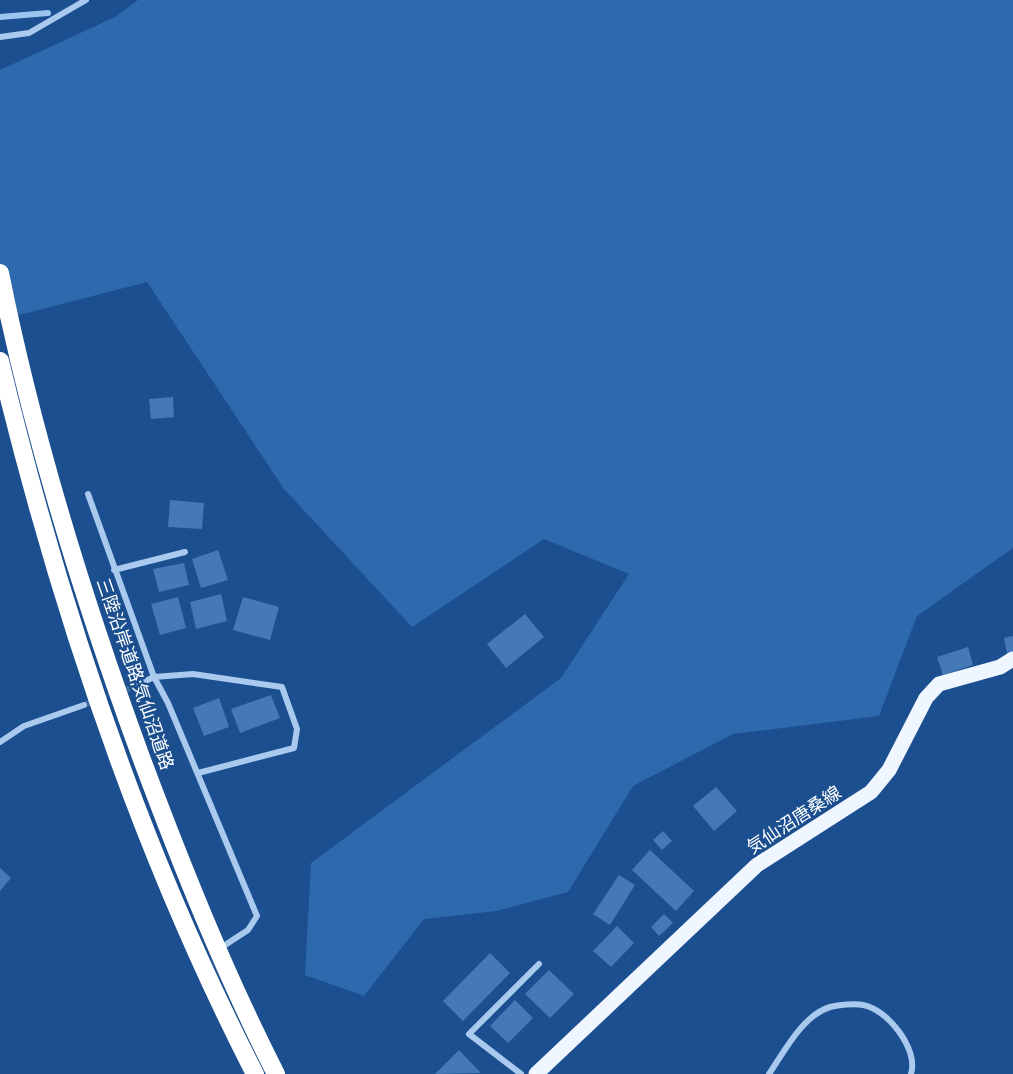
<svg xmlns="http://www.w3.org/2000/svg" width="1013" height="1074" viewBox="0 0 1013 1074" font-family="'Asap Condensed','Noto Sans JP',sans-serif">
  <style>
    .green { fill: #2e69ad }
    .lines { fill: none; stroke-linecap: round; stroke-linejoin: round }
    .stream { stroke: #9cc4f0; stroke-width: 6 }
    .building { fill: #4478b7 }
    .minor-tunnel { stroke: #3d69a0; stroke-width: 6; stroke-dasharray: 6 3; stroke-linecap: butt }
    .minor { stroke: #a9c9ee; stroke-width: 6 }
    .primary { stroke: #f0f6ff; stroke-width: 15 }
    .motorway { stroke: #fff; stroke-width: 18 }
    .labels { text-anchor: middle; stroke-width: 5; stroke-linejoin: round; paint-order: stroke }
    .street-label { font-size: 18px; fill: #fff; stroke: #1b4f8f }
  </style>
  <rect width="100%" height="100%" fill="#1b4f8f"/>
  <path class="green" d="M138,0H1013V548L917,616L879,716L733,734L633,786L568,892L496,911L424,919L364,996L305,975L311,863L561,678L629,574L544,539L412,627L284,489L147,282L0,320V70L115,17Z"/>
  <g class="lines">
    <path class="stream" d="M0,17L48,13"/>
  </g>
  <path class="building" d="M173,397L174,417L151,419L149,399Z
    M170,500L204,503L202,529L168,527Z
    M218,550L228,580L201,588L192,559Z
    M184,563L189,585L159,592L153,569Z
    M221,594L227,621L196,629L190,602Z
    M178,597L186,628L160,635L151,604Z
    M243,597L279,607L270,640L233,630Z
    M525,614L544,637L506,668L487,644Z
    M1013,636V653L1007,654L1004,638Z
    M968,647L973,665L943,675L937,657Z
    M271,695L280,718L240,733L231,709Z
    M219,698L229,727L204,736L193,708Z
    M716,787L737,811L714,831L693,806Z
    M663,831L672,841L662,850L653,840Z
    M650,850L694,891L676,911L632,870Z
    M0,868L11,878L0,891Z
    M619,875L635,885L610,925L593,914Z
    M664,914L673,923L659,936L651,927Z
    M617,926L634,943L611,967L593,951Z
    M490,953L510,973L463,1021L443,1001Z
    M549,970L574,994L550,1018L525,994Z
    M515,1000L533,1018L508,1043L490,1026Z
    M459,1050L481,1073L435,1074Z"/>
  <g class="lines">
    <path class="minor-tunnel" d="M84,705L133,687"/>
    <path class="minor" d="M0,37L29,33L86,0
      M88,494L154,677L168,703L257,916L248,930L219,949
      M114,570L185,552
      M133,687L154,677L193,674L282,687L297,729L294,748L198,773
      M0,742L24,726L84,705
      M521,1074L469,1034L539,964
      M769,1074C784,1052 803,1015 830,1007C838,1005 855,1003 863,1005C887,1009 919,1049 911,1074"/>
    <path class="primary" d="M536,1074L757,865L871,792L889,770L926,698L939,684L1000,667L1013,659"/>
    <path class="motorway" d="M0,273C33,438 83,599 141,757C181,864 224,972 276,1074
      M0,361C59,607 139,848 255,1074"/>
  </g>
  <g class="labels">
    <g class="street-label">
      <text transform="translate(135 674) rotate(71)" y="6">三陸沿岸道路;気仙沼道路</text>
      <text transform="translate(794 820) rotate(-33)" y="6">気仙沼唐桑線</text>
    </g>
  </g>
</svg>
